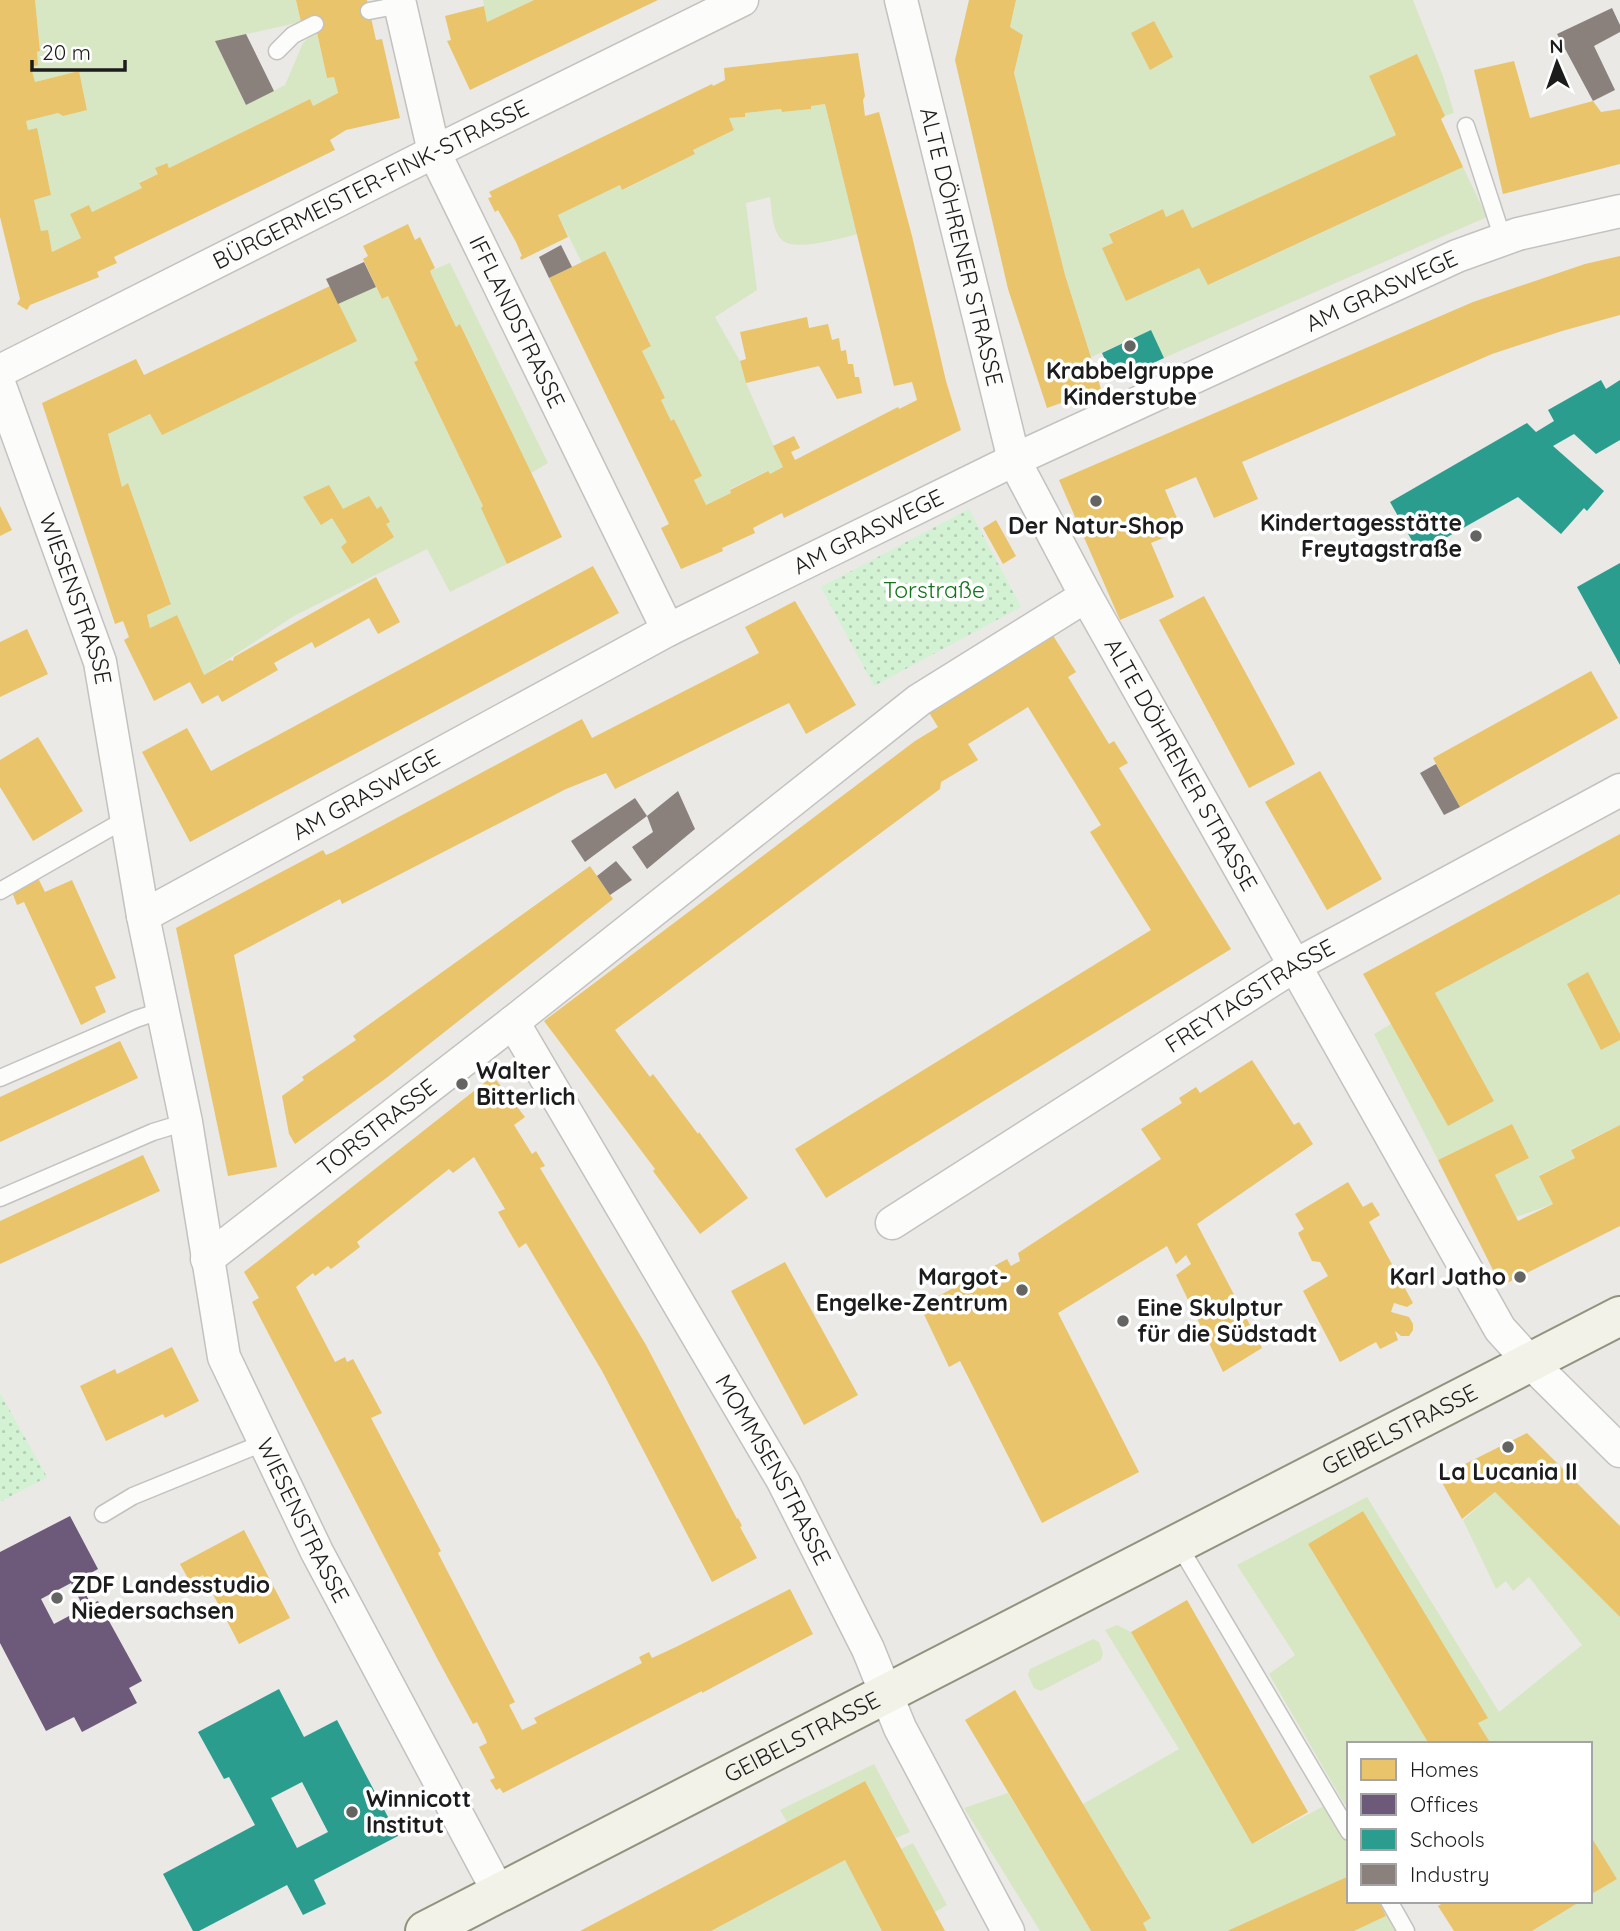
<svg xmlns="http://www.w3.org/2000/svg" width="1620" height="1931" viewBox="0 0 1620 1931" font-family="Quicksand,sans-serif">
  <style>
    .grass { fill: #d7e7c4 }
    .park { fill: url(#park-dots) }
    .homes { fill: #e9c46a }
    .offices { fill: #6d597a; fill-rule: evenodd }
    .schools { fill: #2a9d8f; fill-rule: evenodd }
    .industry { fill: #8a817c }
    .lines { fill: none; stroke-linecap: round; stroke-linejoin: round }
    .lane-casing { stroke: #c3c2c1; stroke-width: 19 }
    .street-casing { stroke: #c3c2c1; stroke-width: 35 }
    .secondary-casing { stroke: #91937e; stroke-width: 42 }
    .lane { stroke: #fcfcfb; stroke-width: 16 }
    .street { stroke: #fcfcfb; stroke-width: 32 }
    .secondary { stroke: #f2f2e9; stroke-width: 38 }
    .poi-dot { fill: #646462; stroke: #fff; stroke-width: 2.5 }
    .labels { text-anchor: middle; stroke-width: 7; stroke-linejoin: round; paint-order: stroke }
    .street-label { font-size: 23px; fill: #1c1c1c; stroke: #fff }
    .poi-label { font-size: 23px; font-weight: bold; fill: #1c1c1c; stroke: #fff; text-anchor: start }
    .park-label { font-size: 23px; fill: #107519; stroke: #fff }
  </style>
  <defs>
    <pattern id="park-dots" width="8" height="8" patternUnits="userSpaceOnUse" patternTransform="scale(1.75)"><rect width="8" height="8" fill="#d3f1d3"/><path d="M2 2h.1M6 6h.1" fill="none" stroke="#b5ceb5" stroke-width="1.8" stroke-linecap="round"/></pattern>
  </defs>
  <rect width="100%" height="100%" fill="#eae9e5"/>
  <path class="grass" d="M35,0H296L301,22L215,41L246,105L285,85L303,43L316,30L327,78L334,77L338,93L313,106L310,99L169,168L166,163L156,168L158,174L139,182L142,188L92,212L89,206L70,214L81,238L52,252L48,231H41L34,200L51,195L36,128L28,130L26,121L58,113L63,116L87,109L79,71L35,82L31,67L37,52L40,51Z
    M483,0H534L487,22Z
    M1016,0H1413L1443,76L1454,113L1445,116L1417,54L1369,76L1396,135L1192,228L1183,209L1166,217L1163,209L1109,233L1113,243L1102,248L1199,268L1209,285L1463,167L1487,217L1164,358L1150,331L1091,357L1065,275L1014,73L1023,35L1010,27Z
    M825,104L858,234C842,238 795,252 782,240C772,231 772,210 770,197L746,203L757,290L715,317L740,361L746,383L783,467L770,474L767,471L730,489L731,493L706,505L694,480L702,476L674,419L671,421L661,400L665,398L642,351L651,345L605,252L582,263L558,215L620,185L623,190L695,154L693,150L734,130L729,118L745,117V113L781,109L782,112L811,109V106Z
    M450,263L548,463L531,473L461,325L456,327L430,271Z
    M376,287L382,299L388,296L418,360L414,362L483,506L507,564L450,592L427,549L294,616L204,675L177,615L150,628L147,615L171,603L128,483L122,487L108,434L150,414L162,435L338,304Z
    M1620,894V1125L1571,1149L1575,1158L1539,1175L1553,1204L1516,1217L1495,1175L1529,1158L1512,1124L1438,1160L1374,1034L1391,1024L1448,1126L1494,1101L1435,993Z
    M1495,1492L1620,1617V1931H1532L1581,1901H1590V1895L1617,1879L1590,1835V1744H1491L1478,1723L1487,1717L1363,1511L1308,1544L1429,1744H1349V1803L1345,1805L1269,1674L1295,1655L1237,1565L1367,1497L1499,1712L1582,1645L1529,1577L1513,1591L1506,1581L1496,1589L1463,1520Z
    M1117,1625L1131,1632L1252,1844L1324,1806L1349,1845V1876L1227,1931H1147L1143,1923L1151,1917L1083,1804L1179,1749L1105,1630Z
    M1093,1639L1099,1642L1103,1653L1101,1660L1041,1691L1034,1688L1028,1675L1030,1669Z
    M874,1764L910,1832L896,1838L865,1781L787,1822L780,1810Z
    M1008,1793L1091,1931H1040L964,1808Z
    M913,1843L947,1905L935,1912L901,1849Z
    M845,1860L882,1931H711Z
    M1386,1916L1391,1917L1398,1931H1354Z"/>
  <path class="park" d="M969,509L1021,607L874,686L821,587Z
    M0,1393L47,1477L0,1502Z"/>
  <path class="homes" d="M0,0H35L40,51L37,52L38,65L31,67L35,82L79,71L87,110L63,116L58,113L26,121L28,130L37,128L51,195L34,200L41,231L48,230L52,252L81,238L70,214L89,205L92,212L142,188L139,183L158,174L155,168L167,163L169,168L310,99L313,106L338,93L334,77L327,78L314,19L301,22L296,0H367L376,40L382,39L400,118L346,130L330,140L335,150L114,257L117,263L97,272L99,277L30,305L27,310L17,304L20,299L0,217Z
    M534,0H658L470,90L447,41L451,40L445,16L484,6L487,22Z
    M969,0H1016L1010,27L1023,35L1014,73L1065,275L1101,389L1047,408L1008,289L955,60Z
    M1154,21L1173,57L1150,70L1131,33Z
    M858,53L865,96L863,100L865,116L879,112L912,236L946,381L961,430L784,518L782,513L753,528L755,533L722,548L723,551L681,569L661,528L669,524L549,278L605,251L651,346L642,351L665,398L661,400L671,421L674,419L702,476L694,480L706,505L731,493L730,490L768,471L770,474L783,467L773,446L794,436L800,448L791,452L795,460L898,407L899,409L917,400L912,382L894,386L825,104L811,106V109L782,112L781,109L745,113V117L729,118L734,130L693,150L695,154L622,190L620,185L558,215L568,237L521,260L520,257L522,256L516,242L498,210L495,212L488,198L492,197L489,192L712,84L713,86L725,80L724,68Z
    M1417,54L1445,116L1441,119L1463,167L1208,285L1199,268L1126,301L1102,248L1113,243L1109,234L1163,209L1166,217L1183,209L1192,228L1396,135L1369,76Z
    M1514,61L1530,118L1593,101L1601,112L1620,109V164L1503,194L1474,70Z
    M408,224L415,240L420,237L435,268L430,271L432,276L456,327L460,324L562,537L507,564L481,508L483,506L414,362L418,360L388,296L382,299L363,259L368,256L363,246Z
    M1620,256V315L1562,331L1492,354L1242,462L1258,499L1214,518L1196,477L1165,490L1182,530L1151,543L1174,597L1120,620L1059,480L1473,302L1585,264Z
    M330,286L357,341L162,435L150,414L108,434L122,487L128,483L171,604L147,615L150,628L177,615L204,675L230,660L233,661L234,657L376,577L400,622L378,634L369,618L315,648L312,642L274,663L278,670L222,702L218,695L202,704L190,682L154,701L124,640L129,637L123,621L115,624L42,403L136,359L144,375Z
    M807,317L809,328L828,324L832,340L839,338L841,351L846,350L848,364H853L855,377H859L862,393L837,399L819,366L746,383L740,361L746,359L740,332Z
    M329,485L343,509L369,496L377,509L381,506L390,522L386,524L394,537L352,564L341,547L347,542L332,518L321,525L303,497Z
    M0,506L12,530L0,536Z
    M996,520L1016,556L1003,564L983,528Z
    M593,566L619,613L190,842L142,752L187,728L211,771Z
    M1204,596L1295,764L1249,788L1159,620Z
    M795,601L856,705L806,734L789,703L615,789L606,773L566,789L342,904L340,899L234,955L277,1167L228,1176L176,928L323,850L326,855L333,852L582,719L592,738L759,653L745,627Z
    M27,629L48,674L0,697V642Z
    M1052,634L1076,672L1068,677L1109,744L1114,741L1128,763L1119,768L1231,949L826,1198L795,1149L1151,930L1090,832L1101,825L1028,707L968,744L978,760L941,782L940,789L615,1030L650,1077L653,1074L698,1134L699,1132L748,1198L700,1234L653,1171L655,1169L544,1021L915,741L938,727L928,711Z
    M1591,671L1618,718L1460,807L1433,758Z
    M38,737L83,811L33,841L0,787V760Z
    M1320,771L1382,879L1327,910L1265,802Z
    M1620,834V894L1435,993L1494,1101L1448,1126L1363,974Z
    M590,866L613,899L385,1079L295,1144L289,1134L282,1096L304,1080L302,1077L356,1040L353,1036Z
    M38,878L45,892L72,880L116,978L95,987L106,1012L81,1025L24,902L17,905L12,892Z
    M1588,972L1620,1034V1040L1601,1050L1567,984Z
    M120,1041L138,1078L0,1142V1097Z
    M1252,1060L1294,1125L1299,1122L1313,1144L1197,1224L1262,1348L1223,1372L1176,1275L1191,1264L1186,1255L1176,1264L1167,1246L1058,1313L1139,1472L1042,1523L960,1361L949,1367L920,1306L1007,1259L1011,1266L1020,1261L1018,1253L1161,1159L1141,1129L1182,1103L1179,1098L1196,1087L1200,1093Z
    M493,1076L525,1117L514,1125L532,1154L536,1151L545,1166L540,1168L646,1345L737,1519L738,1518L742,1526L740,1527L757,1558L712,1582L602,1371L526,1243L519,1248L498,1212L505,1209L474,1157L453,1173L449,1169L357,1242L360,1247L331,1269L328,1266L315,1276L313,1273L296,1287L335,1362L345,1357L347,1362L353,1359L382,1413L371,1418L441,1551L438,1553L515,1702L509,1705L522,1730L537,1723L534,1718L642,1663L639,1657L649,1652L652,1658L678,1646L790,1589L813,1634L702,1693V1691L503,1793L500,1788L496,1790L490,1780L495,1778L479,1747L487,1743L485,1738L477,1722L473,1724L438,1660L252,1302L259,1298L244,1272Z
    M1512,1124L1529,1158L1495,1175L1518,1221L1553,1204L1539,1176L1575,1158L1571,1150L1620,1125V1226L1501,1286L1438,1160Z
    M143,1155L160,1191L0,1264V1221Z
    M1348,1182L1363,1207L1372,1202L1380,1215L1369,1222L1413,1303L1407,1307L1394,1303L1391,1312L1409,1317L1413,1324V1330L1409,1336H1401L1395,1331L1398,1340L1380,1349L1376,1342L1340,1362L1303,1291L1328,1276L1320,1262L1312,1261L1298,1233L1304,1229L1295,1214Z
    M785,1262L858,1395L804,1425L731,1291Z
    M172,1347L199,1401L165,1418L163,1414L106,1441L80,1386L115,1369L117,1374Z
    M1527,1433L1620,1526V1617L1495,1492L1462,1519L1439,1477Z
    M1363,1511L1488,1718L1478,1723L1491,1744H1429L1308,1544Z
    M244,1530L290,1618L239,1644L203,1575L190,1582L180,1564Z
    M1187,1600L1308,1812L1252,1844L1131,1632Z
    M1015,1690L1151,1918L1143,1923L1147,1931H1091L965,1720Z
    M865,1781L945,1931H882L845,1860L711,1931H580Z
    M1590,1835L1617,1879L1590,1895Z
    M1349,1876V1901H1379L1386,1916L1354,1931H1227Z
    M1446,1901H1581L1532,1931H1454L1438,1906Z"/>
  <path class="offices" d="M70,1516L98,1569L78,1580L91,1604L98,1601L142,1681L129,1688L137,1703L82,1732L74,1717L46,1731L0,1643V1552ZM71,1583L84,1608L54,1624L41,1599Z"/>
  <path class="schools" d="M1151,330L1164,358L1115,381L1102,353Z
    M1601,380L1606,389L1620,380V440L1596,454L1574,434L1553,446L1604,491L1587,511L1584,508L1561,534L1518,497L1419,553L1390,502L1527,423L1536,432L1554,421L1548,410Z
    M1620,563V665L1577,587Z
    M279,1689L304,1737L337,1720L398,1836L314,1880L326,1904L303,1915L287,1885L199,1931H193L163,1874L255,1825L229,1777L224,1779L198,1732ZM302,1782L328,1832L297,1848L271,1798Z"/>
  <path class="industry" d="M1612,8L1620,25V32L1594,46L1615,90L1593,101L1557,34Z
    M246,34L274,91L246,105L215,41Z
    M561,245L572,267L549,278L539,257Z
    M364,262L376,287L338,304L326,279Z
    M1436,764L1460,807L1444,815L1420,773Z
    M678,791L695,829L647,869L632,847L653,832L647,816L585,862L571,841L635,798L647,816Z
    M616,861L632,880L610,895L597,876Z"/>
  <g class="lines">
    <defs>
      <path id="lane" d="M369,11L401,5
        M277,51L293,35L315,24
        M1466,126L1503,239
        M0,891L126,819
        M0,1078L136,1019L163,1010
        M0,1198L153,1132L186,1122
        M103,1514L133,1496L263,1443
        M1178,1544L1349,1832
        M1389,1901L1406,1931"/>
      <g id="street">
        <path id="s1" d="M399,0L434,152L668,630"/>
        <path id="s2" d="M901,0L1014,460L1086,596L1500,1329L1530,1362L1620,1451"/>
        <path id="s3" d="M0,371L434,152L742,0"/>
        <path id="s4" d="M0,386L100,662L143,916L186,1122L224,1357L317,1552L499,1893"/>
        <path id="s5" d="M143,916L668,630L1014,460L1457,256L1518,234L1620,211"/>
        <path id="s6" d="M513,1022L783,1481L868,1649L900,1728L1008,1931"/>
        <path id="s7" d="M892,1223L1294,966L1620,790"/>
        <path id="s8" d="M207,1259L513,1022L919,700L1086,596"/>
      </g>
      <g id="secondary">
        <path id="s9" d="M425,1931L1620,1316"/>
      </g>
    </defs>
    <use href="#lane" class="lane-casing"/>
    <use href="#street" class="street-casing"/>
    <use href="#secondary" class="secondary-casing"/>
    <use href="#lane" class="lane"/>
    <use href="#street" class="street"/>
    <use href="#secondary" class="secondary"/>
  </g>
  <g class="poi-dot">
    <circle cx="1130" cy="346" r="7"/>
    <circle cx="1096" cy="501" r="7"/>
    <circle cx="1476" cy="536" r="7"/>
    <circle cx="462" cy="1084" r="7"/>
    <circle cx="1520" cy="1277" r="7"/>
    <circle cx="1022" cy="1290" r="7"/>
    <circle cx="1123" cy="1321" r="7"/>
    <circle cx="1508" cy="1447" r="7"/>
    <circle cx="57" cy="1598" r="7"/>
    <circle cx="352" cy="1812" r="7"/>
  </g>
  <g class="labels">
    <g class="street-label">
      <text dy="8" stroke="none"><textPath href="#s3" startOffset="415">BÜRGERMEISTER-FINK-STRASSE</textPath></text>
      <text dy="8" stroke="none"><textPath href="#s2" startOffset="254">ALTE DÖHRENER STRASSE</textPath></text>
      <text dy="8" stroke="none"><textPath href="#s5" startOffset="1388">AM GRASWEGE</textPath></text>
      <text dy="8" stroke="none"><textPath href="#s1" startOffset="345">IFFLANDSTRASSE</textPath></text>
      <text dy="8" stroke="none"><textPath href="#s5" startOffset="821">AM GRASWEGE</textPath></text>
      <text dy="8" stroke="none"><textPath href="#s4" startOffset="226">WIESENSTRASSE</textPath></text>
      <text dy="8" stroke="none"><textPath href="#s2" startOffset="821">ALTE DÖHRENER STRASSE</textPath></text>
      <text dy="8" stroke="none"><textPath href="#s5" startOffset="254">AM GRASWEGE</textPath></text>
      <text dy="8" stroke="none"><textPath href="#s7" startOffset="424">FREYTAGSTRASSE</textPath></text>
      <text dy="8" stroke="none"><textPath href="#s8" startOffset="215">TORSTRASSE</textPath></text>
      <text dy="8" stroke="none"><textPath href="#s9" startOffset="1096">GEIBELSTRASSE</textPath></text>
      <text dy="8" stroke="none"><textPath href="#s6" startOffset="518">MOMMSENSTRASSE</textPath></text>
      <text dy="8" stroke="none"><textPath href="#s4" startOffset="1181">WIESENSTRASSE</textPath></text>
      <text dy="8" stroke="none"><textPath href="#s9" startOffset="424">GEIBELSTRASSE</textPath></text>
    </g>
    <g class="poi-label">
      <text x="1130" y="379" text-anchor="middle">Krabbelgruppe<tspan x="1130" dy="26">Kinderstube</tspan></text>
      <text x="1462" y="531" text-anchor="end">Kindertagesstätte<tspan x="1462" dy="26">Freytagstraße</tspan></text>
      <text x="1096" y="534" text-anchor="middle">Der Natur-Shop</text>
      <text x="476" y="1079">Walter<tspan x="476" dy="26">Bitterlich</tspan></text>
      <text x="1008" y="1285" text-anchor="end">Margot-<tspan x="1008" dy="26">Engelke-Zentrum</tspan></text>
      <text x="1506" y="1285" text-anchor="end">Karl Jatho</text>
      <text x="1137" y="1316">Eine Skulptur<tspan x="1137" dy="26">für die Südstadt</tspan></text>
      <text x="1508" y="1480" text-anchor="middle">La Lucania II</text>
      <text x="71" y="1593">ZDF Landesstudio<tspan x="71" dy="26">Niedersachsen</tspan></text>
      <text x="366" y="1807">Winnicott<tspan x="366" dy="26">Institut</tspan></text>
    </g>
    <g class="park-label">
      <text x="934" y="598">Torstraße</text>
    </g>
  </g>
  <rect x="1347" y="1742" width="245" height="161" fill="#ffffff" stroke="#a4a4a4" stroke-width="2"/>
  <rect x="1361" y="1759" width="35" height="21" fill="#e9c46a" stroke="#a4a4a4" stroke-width="2"/>
  <text x="1410" y="1777" font-size="21" fill="#1c1c1c">Homes</text>
  <rect x="1361" y="1794" width="35" height="21" fill="#6d597a" stroke="#a4a4a4" stroke-width="2"/>
  <text x="1410" y="1812" font-size="21" fill="#1c1c1c">Offices</text>
  <rect x="1361" y="1829" width="35" height="21" fill="#2a9d8f" stroke="#a4a4a4" stroke-width="2"/>
  <text x="1410" y="1847" font-size="21" fill="#1c1c1c">Schools</text>
  <rect x="1361" y="1864" width="35" height="21" fill="#8a817c" stroke="#a4a4a4" stroke-width="2"/>
  <text x="1410" y="1882" font-size="21" fill="#1c1c1c">Industry</text>
  <g transform="translate(1557 63) rotate(358)" stroke="#ffffff" stroke-width="5" paint-order="stroke">
  <path d="M0-5L12 26L0 18L-12 26Z" fill="#1c1c1c"/>
  <text y="-10" font-size="19" font-weight="bold" text-anchor="middle" fill="#1c1c1c">N</text>
  </g>
  <path d="M32 60v10h93v-10" fill="none" stroke="#1c1c1c" stroke-width="3.5"/>
  <text x="42" y="60" font-size="21" fill="#1c1c1c" stroke="#ffffff" stroke-width="5" paint-order="stroke">20 m</text>
</svg>
